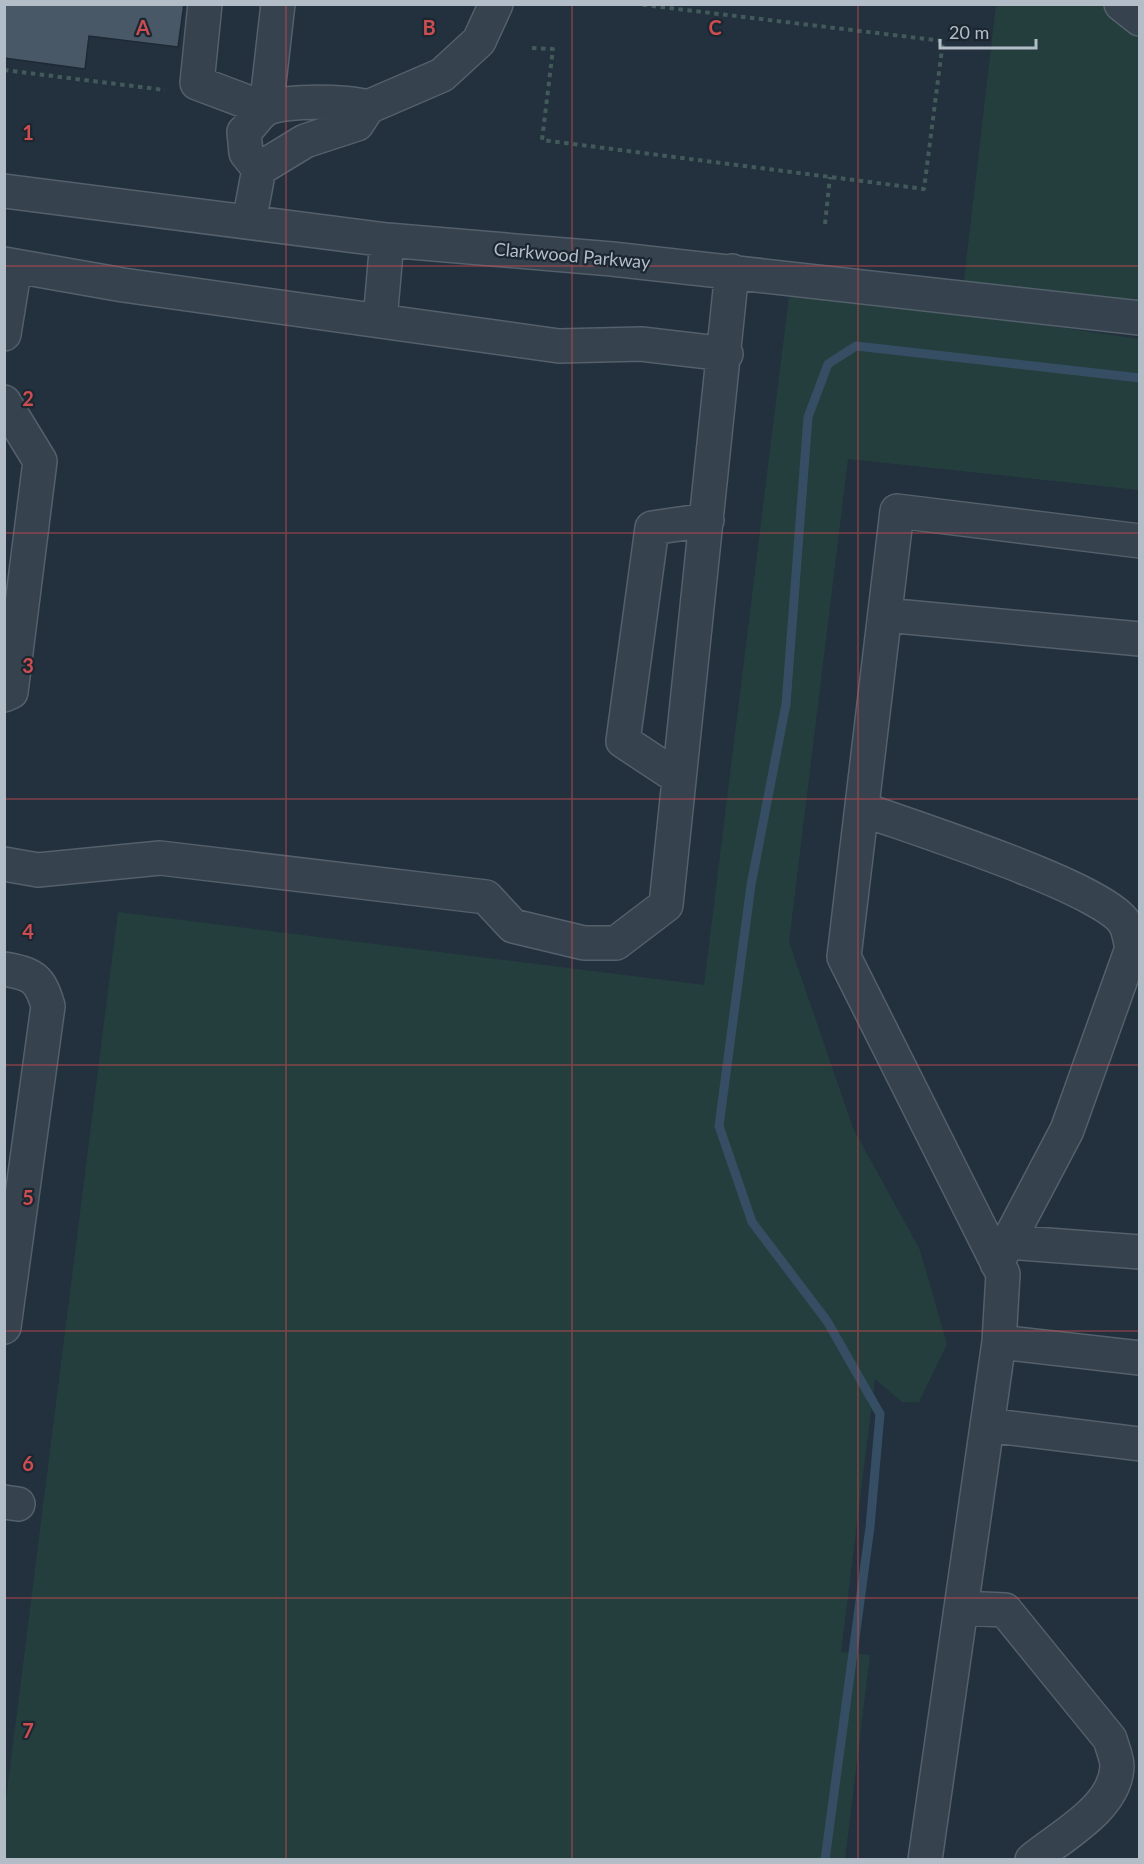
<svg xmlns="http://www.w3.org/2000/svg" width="1144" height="1864" viewBox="0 0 1144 1864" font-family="Lato,sans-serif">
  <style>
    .green { fill: #243e3e }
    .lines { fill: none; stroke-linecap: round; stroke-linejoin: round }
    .stream { stroke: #354e64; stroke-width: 9 }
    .building { fill: #485866; stroke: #1e2934; stroke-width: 1.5 }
    .minor-casing { stroke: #54606b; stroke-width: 36 }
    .path { stroke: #425a5a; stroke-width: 4; stroke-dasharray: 4.5 4.5; stroke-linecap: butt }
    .minor { stroke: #36424d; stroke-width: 33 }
    .grid { fill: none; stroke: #cd4d50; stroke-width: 1.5; stroke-opacity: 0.55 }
    .labels { text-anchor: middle; stroke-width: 4.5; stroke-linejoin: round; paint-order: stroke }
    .street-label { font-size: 18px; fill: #b2bdc8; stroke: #1c2732 }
    .grid-label { font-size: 20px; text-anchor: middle; font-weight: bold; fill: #cd4d50; stroke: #1c2732; stroke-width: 4.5; stroke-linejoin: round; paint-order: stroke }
  </style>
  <rect width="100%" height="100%" fill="#22313d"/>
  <path class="green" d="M996,5H1139V318L962,297Z
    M790,288L1139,339V490L848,459L789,942L853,1128L920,1250L947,1344L919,1402H902L875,1379L841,1652L870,1655L845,1859L5,1860V1807L118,912L704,985Z"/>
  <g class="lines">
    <path class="stream" d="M825,1860L870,1527L880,1414L827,1321L752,1222L719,1126L751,885L786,704L808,417L828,364L856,346L1140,378"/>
  </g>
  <path class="building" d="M4,4H184L178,47L89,36L85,69L4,58Z"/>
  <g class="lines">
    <defs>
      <path id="minor" d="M205,4L197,83L266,109L278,4
        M1121,4L1140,19
        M368,107L442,75L479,41L496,4
        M4,191L387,240L612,259L1140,318
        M249,222L259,169L305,141L357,124L368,107C345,101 289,100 268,108C259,112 251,126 244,132L246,153L259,169
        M4,264L123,285L380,321L387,240
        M380,321L559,346L641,344L726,354
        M4,334L15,266
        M4,402L40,461L11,692L4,695
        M885,615L1140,639
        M679,778L623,741L652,528L707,520
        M862,809C911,827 1101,887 1124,922C1129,929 1130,941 1132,948L1067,1130L997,1263
        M4,864L38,870L160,858L486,897L513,926L584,943H616L666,905L732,271
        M4,969C33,974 40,978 48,1006L4,1327
        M1008,1242L1140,1252
        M999,1342L1140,1358
        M987,1425L1140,1444
        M4,1502L18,1504
        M961,1608L1005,1610L1110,1739C1112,1747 1117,1758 1117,1766C1116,1808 1061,1836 1032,1860
        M925,1860L999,1342L1003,1274L844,957L897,511L1140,541"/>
    </defs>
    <use href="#minor" class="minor-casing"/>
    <path class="path" d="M532,48L553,49L542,140L924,189L943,41L636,4
      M4,70L165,90
      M825,224L830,177"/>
    <use href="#minor" class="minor"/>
  </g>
  <path class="grid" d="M286,4V1860M572,4V1860M858,4V1860M4,266H1140M4,533H1140M4,799H1140M4,1065H1140M4,1331H1140M4,1598H1140"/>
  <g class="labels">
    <g class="street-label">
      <text transform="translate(572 256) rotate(5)" y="6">Clarkwood Parkway</text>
    </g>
  </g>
  <g class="grid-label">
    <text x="143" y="35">A</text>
    <text x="429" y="35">B</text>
    <text x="715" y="35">C</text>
    <text x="28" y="140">1</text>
    <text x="28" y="406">2</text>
    <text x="28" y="673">3</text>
    <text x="28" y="939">4</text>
    <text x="28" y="1205">5</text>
    <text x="28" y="1471">6</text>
    <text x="28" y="1738">7</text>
  </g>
  <rect width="1144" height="1864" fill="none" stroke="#b2bdc8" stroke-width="12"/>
  <path d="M940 39v9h96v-9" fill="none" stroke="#b2bdc8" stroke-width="3"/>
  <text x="949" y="39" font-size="18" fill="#b2bdc8" stroke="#1c2732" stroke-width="4.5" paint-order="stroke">20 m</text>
</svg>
